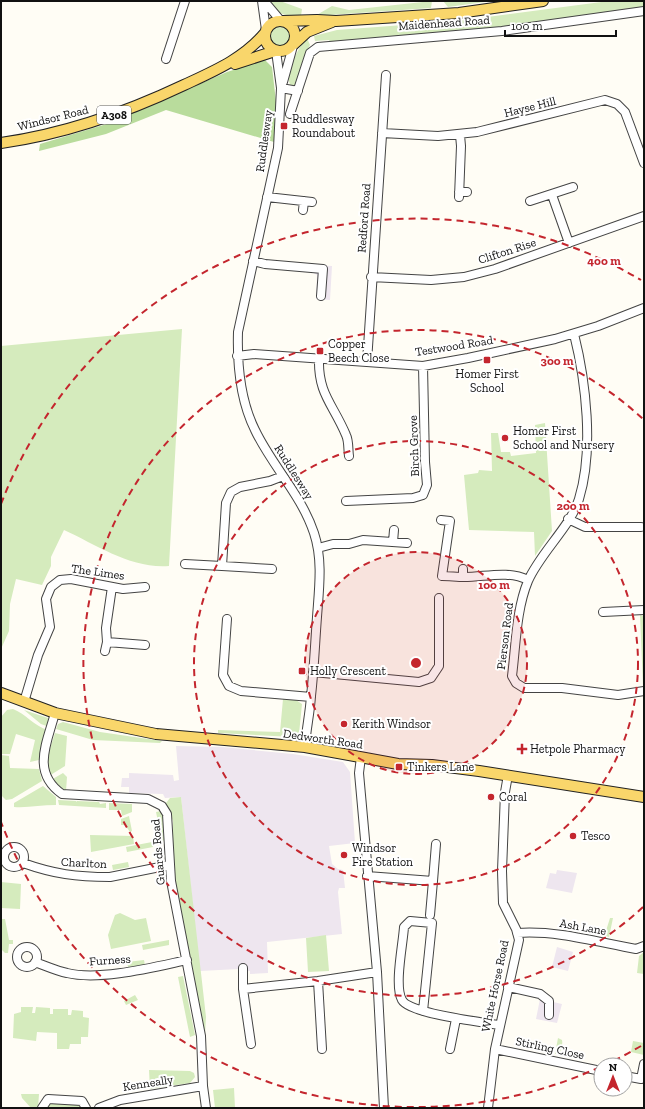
<svg xmlns="http://www.w3.org/2000/svg" width="645" height="1109" viewBox="0 0 645 1109" font-family="'Zilla Slab',serif">
  <style>
    .industrial { fill: #eee6ef }
    .green { fill: #d5ebbd }
    .forest { fill: #b9dc9c }
    .lines { fill: none; stroke-linecap: round; stroke-linejoin: round }
    .minor-casing { stroke: #444; stroke-width: 10 }
    .major-casing { stroke: #222; stroke-width: 12 }
    .minor { stroke: #fff; stroke-width: 8 }
    .major { stroke: #f9d66b; stroke-width: 10 }
    .ring { fill: none; stroke: #c4262e; stroke-width: 2; stroke-dasharray: 7 5 }
    .poi-dot { fill: #c4262e; stroke: #fff; stroke-width: 1.5 }
    .labels { text-anchor: middle; stroke-width: 4; stroke-linejoin: round; paint-order: stroke }
    .shield { fill: #fff; stroke: #585858; stroke-width: 1 }
    .shield-label { font-size: 11px; font-weight: bold; fill: #111 }
    .street-label { font-size: 12px; fill: #111; stroke: #fff }
    .poi-label { font-size: 12px; fill: #111; stroke: #fff; text-anchor: start }
    .centre { fill: #c4262e; stroke: #fff; stroke-width: 2 }
    .ring-label { font-size: 12px; text-anchor: middle; font-weight: bold; fill: #c4262e; stroke: #fff; stroke-width: 4; stroke-linejoin: round; paint-order: stroke }
  </style>
  <rect width="100%" height="100%" fill="#fffdf5"/>
  <path class="industrial" d="M312,265L332,266L330,300L316,299L317,275L312,272Z
    M176,746L222,747L293,754L343,762L350,772L355,843L329,846L332,864L338,869L343,870L345,888H339L338,892L342,934L267,942L268,973L250,974V971L239,972V969L200,971L181,797L165,798L163,794L129,793V787H121L122,778H129V773L173,775L174,781L179,780Z
    M557,870L577,873L572,893L546,888L550,873L556,874Z
    M557,947L573,952L568,971L552,967Z
    M540,999L562,1004L557,1023L536,1019Z"/>
  <path class="green" d="M271,1H280L302,9L301,16C289,16 273,15 271,1Z
    M432,1L431,8L315,16L332,6L349,10Z
    M443,1H492L448,7Z
    M609,1H644V7L495,28L330,42L329,40L315,41L314,36L337,30L457,21Z
    M269 36a11 11 0 1 1 22 0a11 11 0 1 1-22 0Z
    M307,38L310,45L303,59L295,86H291C283,75 299,46 307,38Z
    M182,329L169,566C131,569 97,545 64,530L51,557V566L42,585L16,579L10,604L9,631L1,649V346Z
    M545,423L552,531L535,556L534,532L469,530L464,475L478,473L479,470L492,471L491,433H498L501,452H510L511,456L536,453L535,425Z
    M640,615L644,616L643,686Z
    M283,699L296,700L302,704L299,734L293,737L218,733V730L280,732Z
    M13,709C26,714 34,726 48,730L39,760L30,762L35,740L16,734L10,754H1V717L7,710Z
    M24,710L48,718L49,727L41,724Z
    M63,722L100,732L162,741L160,743L93,740L56,729L58,724Z
    M55,733L67,736L65,766L49,776L46,761Z
    M1,755L9,756L10,768L39,769L42,781L12,799L6,800L1,795Z
    M63,773L67,777L66,791L51,780Z
    M43,786L56,797V805C41,805 28,808 14,807V803Z
    M181,797L206,1017L205,1035L172,870L173,821L166,803L170,798Z
    M58,800L76,801L77,802V801L99,802L100,804L106,803V808L59,805Z
    M109,803L132,804V812L122,816L121,810H109Z
    M161,811L166,819L165,840L162,841L156,812Z
    M129,816L132,831L130,832L125,825H121V819Z
    M90,835L133,836L134,844L91,852Z
    M152,842L153,847L127,852L126,847Z
    M128,862L129,867L113,870L112,865Z
    M1,882L21,884L20,909L1,908Z
    M120,913L135,920L146,918L151,941L111,949L108,935L115,915Z
    M610,918H613L609,937L606,936L605,934Z
    M1,919H5L9,940H13V944H9L8,953H5L1,949Z
    M326,935L329,971L308,972L306,938Z
    M169,940V945L143,950L142,945Z
    M644,952V974L637,973L639,956Z
    M144,960L145,965L128,967L127,962Z
    M183,976L195,1035L190,1037L178,977Z
    M135,995L138,1000L126,1005L124,1001Z
    M21,1007H33L32,1013H35L36,1007L50,1008V1014H53V1009H68V1015H71L72,1010L83,1011V1017L89,1018L88,1037H81V1044H70L69,1049H57V1033L37,1032L36,1041L13,1038L14,1014L21,1012Z
    M558,1038L562,1040C563,1045 561,1050 559,1054H555Z
    M633,1041L644,1043V1055L631,1052Z
    M149,1070L190,1071L194,1073L195,1077L190,1083L150,1089Z
    M234,1088L235,1108H215L213,1090Z
    M21,1094H39L38,1108H31L22,1098Z
    M53,1102L78,1104L81,1108H46Z"/>
  <path class="forest" d="M265,60L272,67L278,119L274,142L166,110L106,134L39,151L40,144L110,123L227,72Z"/>
  <g class="lines">
    <defs>
      <path id="minor" d="M262,1L266,30
        M264,1L281,21
        M276,51L281,88L278,148L238,332C237,366 240,400 255,430C272,466 301,494 314,533C323,560 319,589 317,617C315,643 314,670 311,696C310,713 306,730 305,747
        M166,59L185,1
        M283,82L293,46
        M281,88L298,91
        M290,114L310,53L318,47L502,31L644,11
        M382,133L438,136L477,132L605,100L617,104L625,112L644,163
        M459,192H467
        M552,195L569,243
        M267,197L312,202
        M459,197L461,146L460,135
        M530,201L573,187
        M303,210L304,201
        M253,261L265,264L323,269L321,296
        M371,277L431,280L464,277L495,269L644,216
        M574,334C586,382 594,450 579,499C571,526 540,553 528,581C516,610 516,645 512,676L516,683L524,688H562L618,695L644,691
        M237,356L254,354L423,366L468,358L555,339L598,326L644,308
        M319,359C318,394 333,404 346,435C349,441 348,450 349,456
        M367,362L386,75
        M346,501L413,498L423,495L427,485L425,462L423,366
        M568,519L585,527H641
        M441,520L450,521L442,576C449,576 457,577 464,577C486,577 507,570 528,580
        M393,542L394,530
        M318,548L333,544H349L363,540L407,543
        M185,564L222,566L226,503L231,492L240,487L270,481L283,476
        M222,566L272,569
        M463,569V577
        M603,612L644,610
        M227,619L223,675L229,686L241,691L311,697
        M107,642L145,645
        M105,651L107,642L106,628L112,587
        M313,672L419,682L431,678L439,666V598
        M24,702L38,655L50,627L46,599L51,587L60,580L71,579L123,589L145,587
        M55,713C47,743 31,772 62,794L148,799L162,806L167,814L171,881L201,1036L203,1086L206,1108
        M361,757L359,773L377,972L384,1108
        M4 857a10 10 0 1 1 20 0a10 10 0 1 1-20 0Z
        M23,863C54,874 76,877 110,877L170,865
        M367,876L433,881L430,915
        M433,881L436,844
        M517,933C556,930 597,942 636,949L644,946
        M17 957a10 10 0 1 1 20 0a10 10 0 1 1-20 0Z
        M35,962C46,966 57,971 67,973C100,981 154,967 187,960
        M243,968V989L251,1044
        M318,981L322,1049
        M508,987L540,994L549,1001V1015
        M243,989L318,981L377,972
        M423,1011L432,923L410,921L404,927C403,944 394,986 402,1000C410,1014 482,1022 499,1025
        M450,1049L456,1019
        M495,1049L601,1071
        M625,1076L641,1079L644,1064
        M42,1108L48,1099L82,1101L86,1108
        M99,1108L120,1100L203,1086
        M488,1108L495,1049L519,940L516,929L503,903L502,871L505,792L508,775"/>
      <path id="major" d="M265 36a15 15 0 1 1 30 0a15 15 0 1 1-30 0Z
        M283,21L317,20L336,21L459,13L543,1
        M294,44L307,32L332,22
        M235,64L275,51
        M1,143C65,134 125,113 184,85C214,71 243,59 265,33
        M1,693L55,713L156,734L305,747L398,764L432,765L479,771L644,797"/>
    </defs>
    <use href="#minor" class="minor-casing"/>
    <use href="#major" class="major-casing"/>
    <use href="#minor" class="minor"/>
    <use href="#major" class="major"/>
  </g>
  <circle cx="416" cy="663" r="111" fill="#c4262e" fill-opacity=".12"/>
  <g class="ring">
    <circle cx="416" cy="663" r="111"/>
    <circle cx="416" cy="663" r="222"/>
    <path d="M643 907A333 333 0 1 1 643 419"/>
    <path d="M641 1046A444 444 0 0 1 607 1064M600 1067A444 444 0 0 1 1 822M1 504A444 444 0 0 1 641 280"/>
  </g>
  <g class="poi-dot">
    <rect x="280" y="122" width="8" height="8" rx="2"/>
    <rect x="316" y="347" width="8" height="8" rx="2"/>
    <rect x="483" y="356" width="8" height="8" rx="2"/>
    <circle cx="505" cy="438" r="4"/>
    <rect x="298" y="667" width="8" height="8" rx="2"/>
    <circle cx="344" cy="724" r="4"/>
    <path d="M520 743h4v4h4v4h-4v4h-4v-4h-4v-4h4z"/>
    <rect x="395" y="763" width="8" height="8" rx="2"/>
    <circle cx="491" cy="797" r="4"/>
    <circle cx="573" cy="836" r="4"/>
    <circle cx="344" cy="855" r="4"/>
  </g>
  <g class="labels">
    <rect class="shield" x="97" y="106" width="34" height="18" rx="3"/>
    <g class="shield-label">
      <text x="114" y="119">A308</text>
    </g>
    <g class="street-label">
      <text transform="translate(444 23) rotate(-4)" y="4">Maidenhead Road</text>
      <text transform="translate(530 107) rotate(-14)" y="4">Hayse Hill</text>
      <text transform="translate(53 118) rotate(-14)" y="4">Windsor Road</text>
      <text transform="translate(264 141) rotate(-82)" y="4">Ruddlesway</text>
      <text transform="translate(364 218) rotate(-86)" y="4">Redford Road</text>
      <text transform="translate(507 251) rotate(-18)" y="4">Clifton Rise</text>
      <text transform="translate(454 346) rotate(-9)" y="4">Testwood Road</text>
      <text transform="translate(414 446) rotate(-92)" y="4">Birch Grove</text>
      <text transform="translate(294 472) rotate(58)" y="4">Ruddlesway</text>
      <text transform="translate(98 572) rotate(8)" y="4">The Limes</text>
      <text transform="translate(505 636) rotate(-83)" y="4">Pierson Road</text>
      <text transform="translate(323 739) rotate(8)" y="4">Dedworth Road</text>
      <text transform="translate(158 852) rotate(-95)" y="4">Guards Road</text>
      <text transform="translate(84 863) rotate(3)" y="4">Charlton</text>
      <text transform="translate(583 927) rotate(10)" y="4">Ash Lane</text>
      <text transform="translate(110 960) rotate(-4)" y="4">Furness</text>
      <text transform="translate(495 986) rotate(-78)" y="4">White Horse Road</text>
      <text transform="translate(550 1048) rotate(12)" y="4">Stirling Close</text>
      <text transform="translate(148 1083) rotate(-9)" y="4">Kenneally</text>
    </g>
    <g class="poi-label">
      <text x="292" y="123">Ruddlesway<tspan x="292" dy="14">Roundabout</tspan></text>
      <text x="328" y="348">Copper<tspan x="328" dy="14">Beech Close</tspan></text>
      <text x="487" y="378" text-anchor="middle">Homer First<tspan x="487" dy="14">School</tspan></text>
      <text x="513" y="435">Homer First<tspan x="513" dy="14">School and Nursery</tspan></text>
      <text x="310" y="675">Holly Crescent</text>
      <text x="352" y="728">Kerith Windsor</text>
      <text x="530" y="753">Hetpole Pharmacy</text>
      <text x="407" y="771">Tinkers Lane</text>
      <text x="499" y="801">Coral</text>
      <text x="581" y="840">Tesco</text>
      <text x="352" y="852">Windsor<tspan x="352" dy="14">Fire Station</tspan></text>
    </g>
  </g>
  <circle cx="416" cy="663" r="6" class="centre"/>
  <g class="ring-label">
    <text x="604" y="265">400 m</text>
    <text x="557" y="365">300 m</text>
    <text x="573" y="510">200 m</text>
    <text x="494" y="589">100 m</text>
  </g>
  <rect width="645" height="1109" fill="none" stroke="#111111" stroke-width="4"/>
  <g transform="translate(613 1077)"><circle r="19" fill="#ffffff" stroke="#a0a0a0"/>
  <path d="M0-3L7 15L0 10L-7 15Z" fill="#c4262e"/>
  <text y="-6" font-size="11" font-weight="bold" text-anchor="middle" fill="#111111">N</text>
  </g>
  <path d="M505 30v6h111v-6" fill="none" stroke="#111111" stroke-width="2"/>
  <text x="511" y="30" font-size="12" fill="#111111" stroke="#ffffff" stroke-width="3" paint-order="stroke">100 m</text>
</svg>
